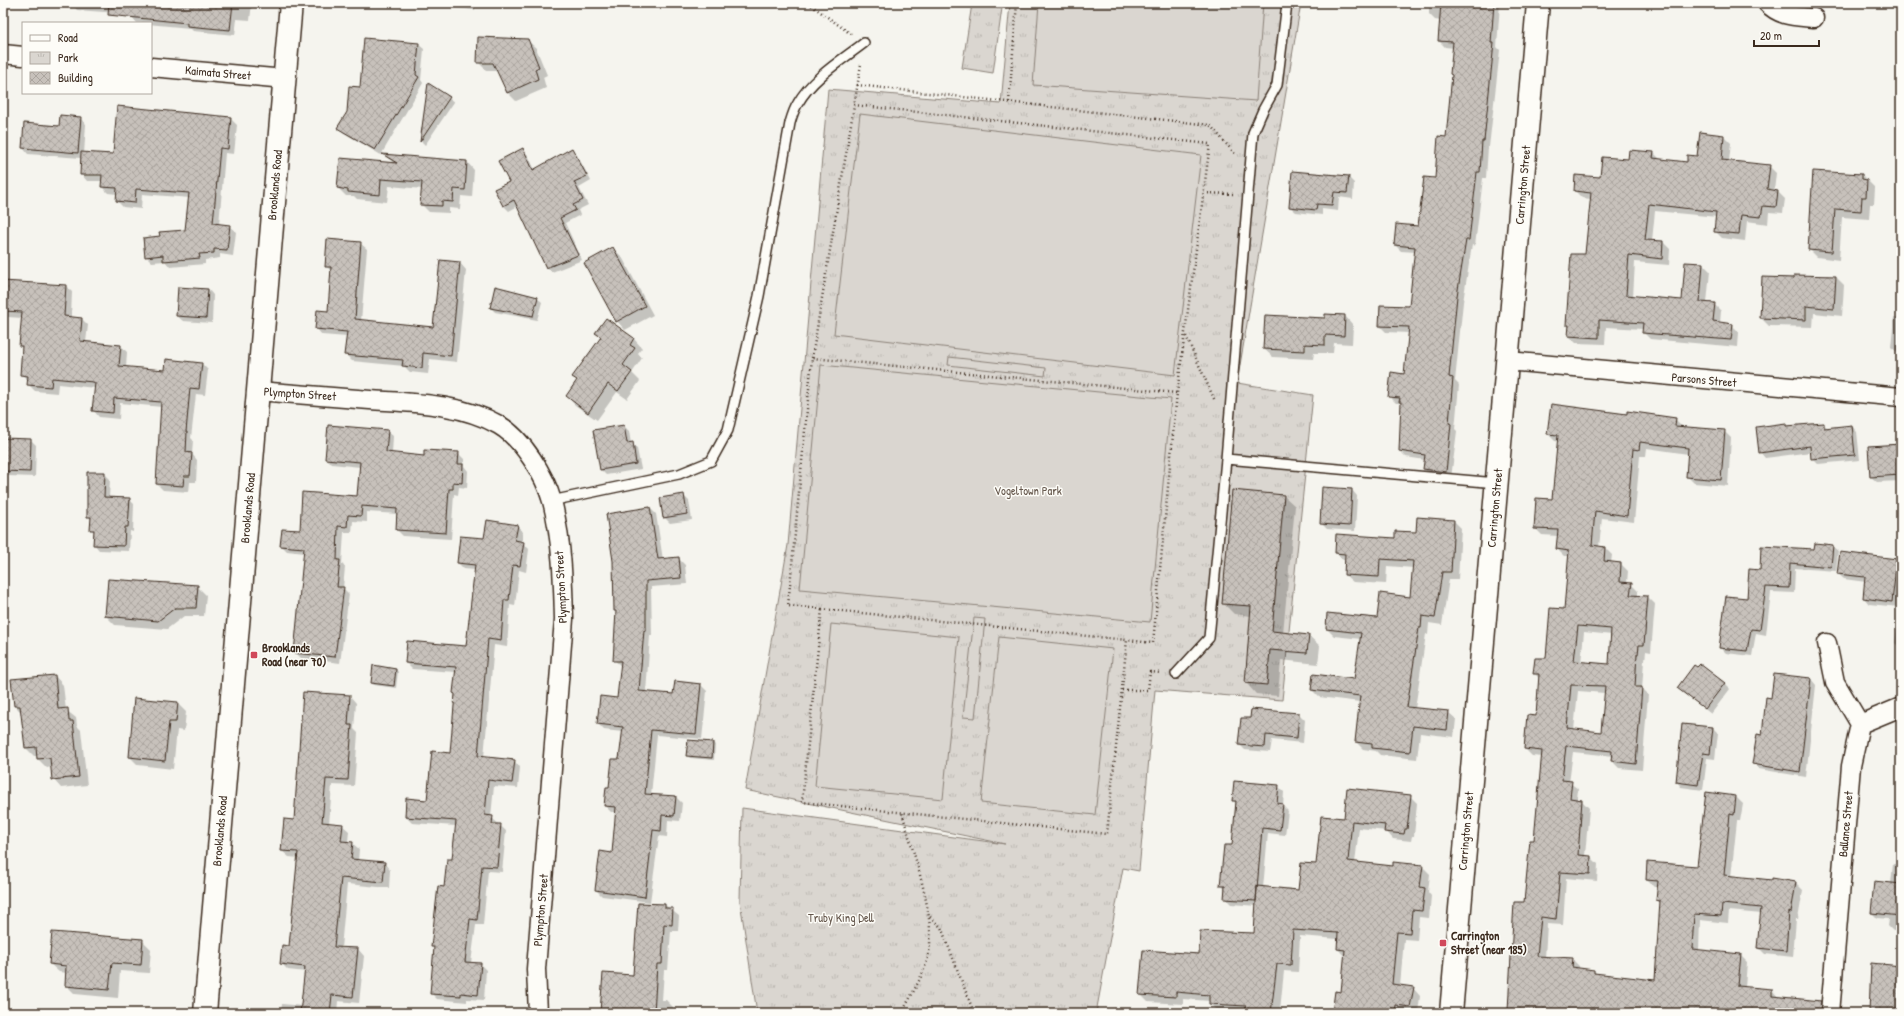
<svg xmlns="http://www.w3.org/2000/svg" width="1904" height="1016" viewBox="0 0 1904 1016" font-family="'Patrick Hand',sans-serif">
  <style>
    .park { fill: url(#park-tufts); stroke: #8a8077 }
    .garden { fill: #dad6d0; stroke: #8a8077 }
    .shadow { fill: #0003; fill-rule: evenodd }
    .building { fill: url(#building-cross-hatch); stroke: #3b2a1e; fill-rule: evenodd }
    .lines { fill: none; stroke-linecap: round; stroke-linejoin: round }
    .lane-casing { stroke: #3b2a1e; stroke-width: 12 }
    .street-casing { stroke: #3b2a1e; stroke-width: 21 }
    .secondary-casing { stroke: #3b2a1e; stroke-width: 25 }
    .path { stroke: #3b2a1e; stroke-width: 2.5; stroke-dasharray: 1 3; stroke-linecap: butt }
    .lane { stroke: #fdfcf7; stroke-width: 9 }
    .street { stroke: #fdfcf7; stroke-width: 18 }
    .secondary { stroke: #fdfcf7; stroke-width: 22 }
    .poi-dot { fill: #d1495b; stroke: #fdfcf7; stroke-width: 1.5 }
    .labels { text-anchor: middle; stroke-width: 3; stroke-linejoin: round; paint-order: stroke }
    .street-label { font-size: 12px; fill: #3b2a1e; stroke: #fdfcf7 }
    .park-label { font-size: 12px; fill: #63554a; stroke: #fdfcf7 }
    .poi-label { font-size: 12px; font-weight: bold; fill: #3b2a1e; stroke: #fdfcf7; text-anchor: start }
  </style>
  <defs>
    <pattern id="park-tufts" width="24" height="20" patternUnits="userSpaceOnUse"><rect width="24" height="20" fill="#dad6d0"/><path d="M3 7l-1-3M5 7V3M7 7l1-3M15 17l-1-3M17 17v-4M19 17l1-3" fill="none" stroke="#bcb8b2"/></pattern>
    <pattern id="building-cross-hatch" width="8" height="8" patternUnits="userSpaceOnUse"><rect width="8" height="8" fill="#c7c1bb"/><path d="M0 0l8 8M0 8l8-8" fill="none" stroke="#aca6a0"/></pattern>
  </defs>
  <rect width="100%" height="100%" fill="#f5f4ee"/>
  <filter id="ink" filterUnits="userSpaceOnUse"><feTurbulence type="fractalNoise" baseFrequency=".025" numOctaves="2"/><feDisplacementMap in="SourceGraphic" scale="8" xChannelSelector="R" yChannelSelector="G"/><feConvolveMatrix kernelMatrix="1 2 1 2 8 2 1 2 1" color-interpolation-filters="sRGB"/></filter>
  <g filter="url(#ink)">
    <path class="park" d="M1010,3H1301L1237,383L1313,395L1282,700L1155,690L1139,871L1123,868L1096,1013H757L740,901L742,808L1005,844L745,790L788,545L828,89L1001,104Z
      M972,4L1002,8L993,73L962,68Z"/>
    <path class="garden" d="M1039,3H1263L1256,101L1033,85Z
      M860,114L1201,155L1175,375L834,334Z
      M949,357L1046,368L1045,376L948,365Z
      M821,365L1171,399L1150,622L800,589Z
      M974,618L985,619L975,718L963,717Z
      M831,624L959,637L943,799L815,786Z
      M999,637L1113,649L1095,815L981,803Z"/>
    <path class="shadow" d="M71,3H252L250,20L237,19L235,35L193,31L190,28L137,23L132,17V14L77,10Z
      M455,3H475V10L457,8Z
      M1429,3H1500L1497,47L1500,50L1489,147H1488L1486,178H1483L1475,246L1472,245L1463,302L1455,381L1459,385L1455,429L1457,431L1451,478L1431,475L1424,469L1425,460L1406,457L1400,451L1402,403H1396L1390,397L1405,375L1410,333L1386,332L1380,326L1410,307L1416,252L1401,251L1395,245L1419,227L1436,180L1447,138L1453,76L1454,48L1445,47L1439,41L1441,21L1435,20L1429,14Z
      M527,40L536,48L547,75L543,77L546,88L516,101L508,93L498,71H487L478,62Z
      M418,44L424,49L421,80L423,83L381,155L344,133L338,128L361,88Z
      M429,84L454,102L425,145L421,141Z
      M80,118L86,124L84,154L114,155L230,118L237,125L234,154L225,153L219,225L229,226L236,232L233,256L220,254V258L205,260V264L170,267L165,261L152,262L146,256L161,237L186,231L190,198L142,194L141,209L123,207L117,201V194L108,193L102,187L103,181H87L81,174V158L28,154L23,148L59,127Z
      M1701,133L1724,136L1731,143L1729,161L1769,166L1776,173L1774,191L1778,192L1785,199L1783,213L1769,212L1768,224L1747,221L1745,241L1722,238L1715,231L1717,217L1655,211L1652,241L1663,242L1670,249L1669,265L1635,262L1633,297L1683,301L1703,264L1710,271L1707,303L1714,304L1721,311L1720,323L1732,325L1739,332L1738,347L1650,339L1643,332V329L1606,327L1605,344L1576,343L1569,336L1570,328L1567,325L1585,255L1591,199L1582,198L1575,191L1601,178L1629,160L1654,153L1661,160L1688,163L1698,157Z
      M523,150L528,155L535,170L572,150L577,155L591,181L579,188L588,205L578,210L580,215L565,223L582,260L552,272L547,267L518,206L509,211L504,206Z
      M384,155L467,162L474,170L472,197L461,196L460,209L449,208V213L429,212L421,204L423,189L389,186L387,202L357,199L354,196H346L338,188L395,164Z
      M1814,172L1862,175L1875,188L1874,204H1870L1869,219L1842,217L1839,260L1817,257L1809,249Z
      M1348,177L1354,183L1353,199L1339,197L1338,211L1322,209V215L1296,212L1290,207Z
      M360,243L367,249L361,321L434,328L460,263L466,270L457,362L430,359L428,374L410,372L404,366L352,361L345,354L347,337L322,335L316,328L328,312L332,272L326,266Z
      M613,248L622,257L653,315L625,330L617,321Z
      M1836,277L1844,285L1842,316L1814,313L1813,327L1769,326L1761,318L1795,279Z
      M66,286L72,292L71,317L82,319L88,325L86,342L121,346L127,352L126,368L166,371L202,364L208,370L205,395L196,394L191,438L193,440L192,454L197,460L196,482H190L189,492L163,490L157,484L162,407L120,403L119,419L99,417L93,410L95,388L58,384L57,393L35,391L29,385V381L21,374L23,349L20,346L22,318L8,317L3,311V295Z
      M208,289L213,295L212,323L183,321L177,316Z
      M537,298L542,302L537,320L495,312L491,308Z
      M1345,316L1353,325L1352,344L1334,343L1333,353H1314L1313,359L1273,357L1264,349L1326,319Z
      M1894,317L1901,318V355L1891,347Z
      M606,319L634,339L642,348L638,353L642,358L632,373L640,381L627,399L617,392L597,420L575,405L567,396L578,381L602,338L596,332Z
      M1628,415L1675,419L1682,426V427L1724,431L1731,438L1728,486L1694,483L1687,476L1688,454L1647,448L1646,456H1640L1634,522L1602,518L1599,547L1605,548L1612,555L1611,563L1621,564L1628,571L1627,583L1631,584L1638,591V596L1648,597L1655,604L1651,652L1646,651L1645,661H1644L1642,689L1648,695L1642,770L1619,768L1612,761L1613,756L1573,752L1569,782L1578,789L1577,800L1582,801L1589,808L1585,856L1591,857L1598,864L1597,881L1566,878L1563,925L1547,924L1545,958L1572,959L1579,966V969L1594,971L1598,975L1656,981L1661,904L1657,900L1658,887H1654L1647,880L1698,867L1736,797L1743,804L1740,821H1737L1731,877L1796,883L1803,890L1798,919H1796L1793,957L1765,954L1758,947L1762,914L1729,911L1728,923L1700,920L1699,951L1740,955L1747,962L1745,988L1772,990L1779,998L1803,1013H1512L1509,1009L1535,841L1543,757L1532,756L1525,749L1537,717L1540,679L1534,673L1546,660L1565,610L1570,556H1564L1557,549L1558,536L1542,535L1535,528L1553,500L1559,441H1555L1548,434ZM1584,632L1612,635L1609,665L1581,663ZM1578,691L1605,693L1602,733L1574,730Z
      M1785,424L1788,427L1823,424L1828,428L1852,426L1857,432L1860,460L1818,464L1812,458L1811,452L1765,458L1760,452Z
      M624,426L629,431L631,444L637,449L641,469L606,475L600,469Z
      M387,431L393,436L392,454L425,457L458,453L464,459V466L468,471L467,488L459,487L458,495L454,494L451,539L403,536L397,530L398,514L367,512V522L353,521L352,532H344L342,564L345,567L343,588L349,594L340,663L301,658L295,652L305,553L287,551L281,545L301,531L357,497L360,467L332,464L326,458Z
      M3,439L31,440L36,445L35,477L8,476L3,471Z
      M1901,445V481L1877,482L1871,477Z
      M104,473L110,479L109,498L129,499L134,504L133,532L130,531L129,551L99,550L94,544V532L91,529L92,520L88,516Z
      M1352,490L1357,496L1355,531L1327,529L1321,523Z
      M683,495L689,501L692,520L670,523L664,517Z
      M1284,496L1295,506L1283,633L1309,636L1320,646L1318,664L1281,660L1278,696L1256,694L1246,683L1251,616L1234,614L1223,603Z
      M650,508L656,514L663,560L679,559L685,565L687,584L651,587L652,636H650L646,693L674,695L701,685L707,691L702,739L657,735L651,795L676,797L682,803L680,821L668,820L667,837L659,836L650,902L602,896L596,890L613,854L616,812H611L605,806L620,761L623,732L604,730L598,724L618,699L621,666L614,660L617,612L615,610Z
      M1454,521L1461,528L1458,579H1449L1442,625L1429,623L1428,635L1426,634L1415,709L1448,712L1456,719L1454,737L1420,733L1417,759L1380,755L1376,751L1363,749L1356,742L1360,702L1319,697L1312,690L1355,680L1361,639L1334,636L1327,629L1378,619L1411,598L1414,568L1387,566L1386,584L1353,582L1345,575L1346,560H1343L1336,553L1396,539Z
      M517,525L523,532L522,542L529,549L526,572L519,570L515,606L510,605L507,647L494,645L484,757L514,761L520,767L518,788L494,786L491,817L506,831L502,872L488,871L483,925H476L471,963L480,964L486,970L484,1000L467,999V1002L437,999L431,993L435,949L432,947L453,860L456,826L412,823L406,817L428,801L451,754L456,695L454,693L456,672L412,669L406,663L467,647L475,570L464,569L458,563L485,539Z
      M1832,546L1838,551L1836,571L1795,568L1794,593L1771,592L1766,635L1756,633L1752,656L1726,653L1720,647L1748,599L1761,571L1815,550Z
      M1896,560L1901,565L1898,596H1901V649L1895,643L1899,607L1869,604L1864,598L1866,582L1844,579L1838,574Z
      M197,586L206,595L204,616H184L167,629L115,625L106,616Z
      M396,669L398,672L396,688L374,685L372,683Z
      M55,676L63,685L66,710L76,718L77,726L81,730L87,785L61,788L53,779L52,767L47,768L38,759V756H34L26,748L22,713L15,706Z
      M1811,679L1816,685L1806,777L1759,769L1754,763L1763,736L1772,699Z
      M1724,683L1730,689L1711,714L1678,688Z
      M304,693L350,696L356,703L354,729L358,733L354,786L332,785L329,824L342,825L349,831L348,842L352,843L359,849L358,861L384,863L390,870L389,888L347,884L341,948L358,949L364,956L359,1003L338,1001L337,1013H281L282,1004L302,1006L306,972L288,970L282,964L290,947L299,858L289,857L282,851L294,821Z
      M177,703L186,712L184,731L177,730L173,769L138,765L130,757Z
      M1252,710L1299,714L1305,720L1303,743L1272,740L1270,752L1245,750L1239,744L1251,719Z
      M1713,728L1718,733L1715,759L1707,758L1703,790L1681,787L1677,782Z
      M713,743L715,745L714,760L690,758L688,756Z
      M1278,786L1284,792L1283,806L1288,811L1285,835L1268,833L1263,888L1299,891L1317,866L1345,819L1410,796L1417,803L1414,836H1412L1411,841L1393,839L1386,831L1359,828L1355,863L1394,867L1422,866L1430,874L1428,892L1431,896L1429,918L1419,917L1417,940L1404,939L1400,986L1413,988L1420,996L1418,1013H1307V1011L1333,1013L1342,993L1345,957L1338,949V939L1300,936L1298,972L1284,971L1280,1010L1306,1013L1217,1011L1210,1004V1001L1183,999V1004L1148,1002L1140,994L1200,955L1255,934L1257,906L1231,904L1225,898L1226,890L1221,885L1233,847L1237,804L1233,801Z
      M1893,864H1901V931H1893L1888,926L1889,919L1877,918L1872,913L1891,884Z
      M665,905L679,916L678,931H671L668,970H664L662,1000H666L673,1007V1013H601L604,974L634,976Z
      M142,940L151,949L149,973L120,971L118,998L75,994L66,985L67,973L59,972L50,964Z
      M1872,964L1901,967V1013H1870Z"/>
    <path class="building" d="M109,3H233L230,30L187,26V23L108,15Z
      M1441,3H1494L1491,43H1494L1484,141H1482L1480,172H1477L1469,240H1466L1457,296L1449,377L1453,378L1449,423L1451,424L1446,472L1423,469L1425,455L1399,451L1401,402H1399L1400,398L1388,397L1391,372L1404,374L1409,327L1379,326L1380,305L1409,306L1415,247L1394,245L1396,224L1418,226L1424,177L1435,178L1438,136L1446,137L1452,75L1450,74L1453,42L1438,41Z
      M478,37L528,39L539,67L535,69L538,79L507,93L493,63H477Z
      M364,38L419,43L416,75L419,77L375,150L337,128L347,112L349,86L360,87Z
      M428,83L450,97L420,142Z
      M117,106L231,117L228,149L220,148L213,223L230,225L227,250L214,249V253L199,254L200,258L189,259L163,261V255L145,257L143,238L160,236L159,232L185,230L189,193L136,189L135,203L116,201L117,188L101,187L102,175H80L81,152L113,154Z
      M60,115L81,117L78,153L22,148L24,123L59,126Z
      M1700,132L1724,135L1722,160L1770,165L1767,189L1778,191L1776,207L1763,206L1761,217L1741,215L1739,234L1714,232L1716,212L1649,204L1645,240L1663,241L1662,259L1629,255L1626,295L1682,300L1685,262L1703,263L1700,302L1715,303L1713,321L1733,324L1731,340L1642,333L1643,323L1599,320V338L1568,336L1569,325H1566L1571,254H1585L1591,193L1574,191L1575,175L1600,177L1602,157L1628,159L1629,150L1654,152L1653,158L1687,162V155L1697,156Z
      M523,148L533,170L572,148L587,176L574,182L583,200L573,205L576,210L560,218L578,255L546,268L514,200L503,206L494,189L509,182L498,161Z
      M382,154L467,161L465,190L454,189L453,202L442,201V206L420,205L422,182L381,179L380,195L348,192V190L337,188L340,158L397,163Z
      M1292,171L1349,176L1347,193L1334,192L1332,205L1317,204L1316,210L1289,207Z
      M1813,171L1862,174V179L1867,180L1866,197H1862L1861,211L1835,209L1832,252L1808,250Z
      M327,239L361,242L355,319L433,327L440,260L460,262L451,356L423,353L422,368L402,366L403,360L344,355L347,332L315,329L317,310L328,311L331,267H325Z
      M613,247L645,306L616,322L584,263Z
      M1794,275L1836,276L1834,309L1806,306V320L1760,318L1762,277L1794,278Z
      M3,281L66,285L64,316L82,318L80,341L121,345L119,366L165,370L166,359L202,363L199,389L190,388L186,432H187L186,452L192,453L190,476H184L183,486L156,484L161,402L114,398L113,413L92,411L95,383L93,382L52,378L51,387L27,385L28,376L20,375L22,346H19L22,312L3,311Z
      M495,286L538,297L533,316L490,308Z
      M178,287L208,289L206,318L176,316Z
      M1325,314L1345,315L1344,336L1325,335V345L1305,344V351L1263,349L1265,315L1325,318Z
      M606,318L634,338L630,345L635,348L623,365L632,372L618,391L608,384L588,413L566,396L577,380L572,377L601,337L595,333Z
      M1551,404L1627,414V411L1676,418L1675,426L1725,430L1721,480L1686,477L1688,448L1640,442L1639,450L1633,449L1627,516L1595,511L1592,545L1605,547L1604,561L1621,563L1620,582L1632,583L1630,595L1648,596L1644,645H1639L1638,654H1637L1635,687H1642L1636,764L1611,761L1612,751L1566,746L1562,780L1572,781L1570,798L1582,800L1578,855L1591,856L1590,874L1560,872L1556,919L1541,917L1537,956L1573,958L1572,967L1594,970V973L1655,980L1660,901L1656,900L1658,881L1646,880L1647,862L1697,866L1706,792L1736,796L1734,815L1730,814L1724,875L1772,880V878L1796,882L1791,913L1789,912L1786,951L1757,948L1761,908L1722,904L1721,916L1694,914L1692,949L1741,954L1738,986L1772,989V996L1821,1001L1820,1013H1552L1508,1010L1514,902H1524L1530,840H1534L1542,751L1524,749L1527,715L1536,716L1539,674H1533L1535,658H1546L1550,608L1564,609L1569,551L1556,549L1558,530L1534,529L1536,498L1552,499L1558,435L1547,434ZM1578,626L1611,629L1609,664L1574,661ZM1571,685L1605,686L1601,732L1567,728Z
      M1786,423V426L1824,423V428L1852,425L1855,455L1811,459L1810,446L1759,453L1756,427Z
      M328,425L388,430L386,452L424,456V450L459,452L458,464H463L462,483L453,482V489H449L446,533L396,530L397,509L362,506L361,516L348,515L347,527L338,526L337,560H340L337,587H344L335,657L294,653L304,548L280,546L282,529L300,530L302,492L357,496L360,462L325,459Z
      M624,425L627,443L633,442L636,464L600,470L593,430Z
      M3,438L31,439L30,472L3,471Z
      M1901,444V475L1870,477L1868,446Z
      M87,472H105L104,497L130,498L128,527H125L124,546L93,545L94,530H90L91,517H87Z
      M1322,487L1352,489L1350,526L1320,524Z
      M1232,490L1284,495L1272,631L1309,635L1307,653L1270,650L1267,685L1245,683L1251,606L1222,604Z
      M684,494L687,514L663,518L660,498Z
      M650,507L658,559L679,557L681,578L646,581V631L644,630L639,691L673,694L675,681L701,684L696,734L651,730L645,794L676,796L674,816L662,815L661,831L653,830L645,897L595,890L600,851L612,853L616,807L604,806L606,787H609L612,759H619L623,727L597,724L600,696L617,698L621,661H613L616,611H614L613,561L606,514Z
      M1417,517L1454,520L1451,572H1442L1435,618L1422,616L1421,628H1419L1407,707L1449,711L1447,730L1413,726L1410,752L1372,748V744L1355,742L1360,696L1311,690L1313,674L1354,679L1361,633L1326,629L1327,613L1377,618L1380,593L1410,597L1413,561L1380,559L1379,577L1344,575L1345,554L1335,553L1336,534L1395,538V531L1416,532Z
      M487,520L518,525L515,540L524,542L520,566L513,565L509,600H504L501,641L488,639L478,756L515,760L512,783L488,780L485,815L493,816L492,824H501L497,867L482,866L477,920L470,919L465,962L481,963L478,995L461,993V996L430,994L434,947H431L438,886L444,887L447,859H452L456,821L405,817L406,798L427,800L432,751L450,753L455,694L453,693L456,667L405,663L407,641L466,646L475,565L457,563L460,536L484,538Z
      M1815,543L1833,545L1831,567L1790,563L1789,588L1766,587L1760,630L1751,629L1747,651L1719,648L1726,596L1747,598L1749,569L1760,570L1761,546L1814,549Z
      M1840,552L1897,559L1892,602L1863,598L1865,577L1837,574Z
      M108,579L198,585L196,608H175L158,621L105,616Z
      M1700,664L1725,683L1705,709L1677,688L1694,665L1697,667Z
      M373,665L396,669L394,686L371,683Z
      M1774,674L1811,678L1800,772L1752,764L1757,734L1762,735L1766,697L1771,698Z
      M55,675L58,709L68,708L69,721H73L79,777L52,780L50,758L37,759L36,747L25,748L20,706H14L11,679Z
      M303,692L350,695L348,725H352L348,780L326,779L322,822L343,824L341,841L353,842L351,859L385,862L383,882L341,878L334,947L358,948L353,997L332,995L330,1013H300L305,967L280,964L282,945L289,946L298,852L281,851L284,819L294,820Z
      M134,698L178,702L176,722H169L165,761L129,757Z
      M1251,709L1299,713L1297,738L1266,735L1265,747L1238,745L1241,718H1250Z
      M1682,724L1713,727L1710,754L1703,753L1698,785L1676,782Z
      M688,740L713,742L712,758L686,756Z
      M1234,781L1279,785L1277,803L1283,804L1280,830L1262,828L1256,901L1224,899L1225,886H1220L1224,845H1232L1236,801H1232Z
      M1347,788L1411,795L1407,829H1405L1404,834L1384,832L1385,825L1352,821L1348,861L1393,866V862L1423,865L1420,887L1425,888L1422,911L1412,910L1410,933L1397,932L1392,984L1414,987L1410,1007L1396,1005L1395,1013H1332L1335,991L1341,992L1345,950L1337,949L1338,933L1293,930L1291,965L1277,964L1271,1013H1245L1246,1006L1209,1004V995L1176,992V997L1139,995L1143,950L1199,954L1200,931L1254,933L1257,886L1298,890L1301,863L1316,864L1321,816L1344,818Z
      M1874,881L1901,884V916L1871,913Z
      M638,903L665,904V908H673L672,925L664,924L662,964H657L654,1013L600,1012L603,973L633,975Z
      M52,932L143,939L141,965L112,963L109,990L65,986L66,966L49,964Z
      M1871,963L1901,966L1900,1013H1869Z"/>
    <g class="lines">
      <defs>
        <path id="lane" d="M1226,459L1497,483
          M551,501L679,474L711,461L728,430L759,296L790,123C792,116 794,109 798,103C812,78 842,60 864,43
          M1176,674L1209,638L1226,459L1253,133L1263,110L1277,85L1287,3"/>
        <path id="street" d="M1767,3C1780,17 1796,16 1814,18
          M3,54L23,56
          M151,67L285,79
          M1508,361L1901,397
          M258,391C295,394 332,397 370,400C413,403 460,403 499,425C523,439 545,476 552,501C562,540 563,579 564,619L536,969L538,1013
          M1827,643L1835,682L1860,724L1851,766L1830,1013
          M1860,724L1901,707"/>
        <path id="secondary" d="M205,1013L291,3
          M1451,1013L1538,3"/>
      </defs>
      <use href="#lane" class="lane-casing"/>
      <use href="#street" class="street-casing"/>
      <use href="#secondary" class="secondary-casing"/>
      <path class="path" d="M808,3L851,34
        M857,85L1210,125L1235,154
        M1009,102L1017,3
        M854,105L1210,144L1177,393
        M1204,193L1234,194
        M1186,336L1215,401
        M812,358L861,64
        M822,609L1127,640L1107,834L802,802Z
        M822,609L788,606L812,358L1177,393L1153,643L1127,640
        M1122,690H1148L1150,672L1161,673
        M930,917L941,927L974,1013
        M902,1013C911,995 926,972 929,952C936,915 912,850 902,812"/>
      <use href="#lane" class="lane"/>
      <use href="#street" class="street"/>
      <use href="#secondary" class="secondary"/>
    </g>
  </g>
  <g class="poi-dot">
    <rect x="250" y="651" width="8" height="8" rx="2"/>
    <rect x="1439" y="939" width="8" height="8" rx="2"/>
  </g>
  <g class="labels">
    <g class="street-label">
      <text transform="translate(218 73) rotate(5)" y="4">Kaimata Street</text>
      <text transform="translate(275 185) rotate(-85)" y="4">Brooklands Road</text>
      <text transform="translate(1523 185) rotate(-85)" y="4">Carrington Street</text>
      <text transform="translate(1704 380) rotate(5)" y="4">Parsons Street</text>
      <text transform="translate(300 394) rotate(4)" y="4">Plympton Street</text>
      <text transform="translate(248 508) rotate(-85)" y="4">Brooklands Road</text>
      <text transform="translate(1495 508) rotate(-85)" y="4">Carrington Street</text>
      <text transform="translate(561 587) rotate(-93)" y="4">Plympton Street</text>
      <text transform="translate(1846 824) rotate(-85)" y="4">Ballance Street</text>
      <text transform="translate(220 831) rotate(-85)" y="4">Brooklands Road</text>
      <text transform="translate(1466 831) rotate(-85)" y="4">Carrington Street</text>
      <text transform="translate(541 910) rotate(-85)" y="4">Plympton Street</text>
    </g>
    <g class="park-label">
      <text x="1028" y="495">Vogeltown Park</text>
      <text x="841" y="922">Truby King Dell</text>
    </g>
    <g class="poi-label">
      <text x="262" y="652">Brooklands<tspan x="262" dy="14">Road (near 70)</tspan></text>
      <text x="1451" y="940">Carrington<tspan x="1451" dy="14">Street (near 185)</tspan></text>
    </g>
  </g>
  <rect width="1904" height="1016" fill="none" stroke="#fdfcf7" stroke-width="16"/>
  <rect x="8" y="8" width="1888" height="1000" fill="none" stroke="#3b2a1e" stroke-width="1.5" filter="url(#ink)"/>
  <rect x="22" y="22" width="130" height="72" fill="#fdfcf7" stroke="#afa8a0"/>
  <rect x="30" y="35" width="20" height="6" fill="#fdfcf7" stroke="#afa8a0"/>
  <text x="58" y="42" font-size="12" fill="#3b2a1e">Road</text>
  <rect x="30" y="52" width="20" height="12" fill="url(#park-tufts)" stroke="#afa8a0"/>
  <text x="58" y="62" font-size="12" fill="#3b2a1e">Park</text>
  <rect x="30" y="72" width="20" height="12" fill="url(#building-cross-hatch)" stroke="#afa8a0"/>
  <text x="58" y="82" font-size="12" fill="#3b2a1e">Building</text>
  <path d="M1754 40v6h65v-6" fill="none" stroke="#3b2a1e" stroke-width="2"/>
  <text x="1760" y="40" font-size="12" fill="#3b2a1e" stroke="#fdfcf7" stroke-width="3" paint-order="stroke">20 m</text>
</svg>
